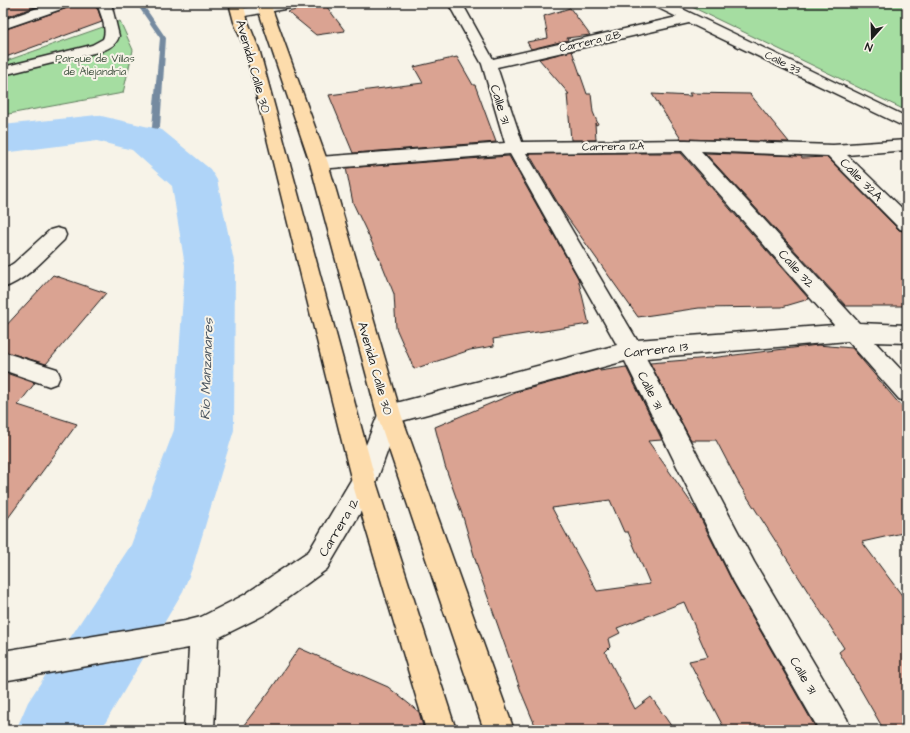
<svg xmlns="http://www.w3.org/2000/svg" width="910" height="733" viewBox="0 0 910 733" font-family="'Architects Daughter',sans-serif">
  <style>
    .green { fill: #a5dda1; stroke: #607c5e }
    .lines { fill: none; stroke-linecap: round; stroke-linejoin: round }
    .stream { fill: #748aa0; fill-rule: evenodd }
    .river { fill: #afd4f8; fill-rule: evenodd }
    .building { fill: #daa392; stroke: #1c1c1c; fill-rule: evenodd }
    .minor-casing { stroke: #1c1c1c; stroke-width: 3 }
    .major-casing { stroke: #1c1c1c; stroke-width: 3 }
    .minor { fill: #f7f3e8; fill-rule: evenodd }
    .major { fill: #fddcac; fill-rule: evenodd }
    .labels { text-anchor: middle; stroke-width: 4; stroke-linejoin: round; paint-order: stroke }
    .far-street-label { font-size: 11px; fill: #1c1c1c; stroke: #f7f3e8 }
    .far-park-label { font-size: 11px; fill: #455644; stroke: #f7f3e8 }
    .street-label { font-size: 13px; fill: #1c1c1c; stroke: #f7f3e8 }
    .water-label { font-size: 14px; font-style: italic; fill: #48535e; stroke: #f7f3e8 }
  </style>
  <rect width="100%" height="100%" fill="#f7f3e8"/>
  <filter id="ink" filterUnits="userSpaceOnUse"><feTurbulence type="fractalNoise" baseFrequency=".025" numOctaves="2"/><feDisplacementMap in="SourceGraphic" scale="8" xChannelSelector="R" yChannelSelector="G"/><feConvolveMatrix kernelMatrix="1 2 1 2 8 2 1 2 1" color-interpolation-filters="sRGB"/></filter>
  <g filter="url(#ink)">
    <path class="green" d="M695,3H907V111L690,6Z
      M120,21L133,50L123,93L3,115V62Z"/>
    <g class="lines">
      <path class="stream" d="M136,3H142L166,38L160,127L150,142H147L143,140L152,127L160,38Z"/>
      <path class="river" d="M97,115L162,130L210,169L217,180L235,266L234,430L193,566L183,591L101,730H16L28,702L131,545L174,430L185,266L172,186L132,150L97,141L3,153V125Z"/>
    </g>
    <path class="building" d="M3,3H47L3,18Z
      M73,3H92L98,10L102,22L3,58V30L70,7Z
      M324,3L345,31L316,35L288,12Z
      M570,8L590,35L567,38L568,40L531,49L527,42L548,38L544,16Z
      M572,51L587,94H591L593,112L598,124L596,125L595,123L596,140H571L567,94H569L539,59Z
      M457,57L473,85H475L496,142L353,153L329,95L423,83L414,67Z
      M689,93L750,94L789,142L681,139L652,94L691,96Z
      M605,153H681L809,299L782,307L699,308L638,317L562,210L529,154Z
      M705,153L801,156L802,158L827,157L899,230L907,232V306H846Z
      M509,156L578,278L589,324L493,339L494,346L470,350L414,369L396,328L394,294L382,264L353,203L346,168Z
      M53,275L106,293L46,364L3,351V329Z
      M818,345L852,348L907,413V532L862,542L907,602V730H884L839,652L844,648L739,484L716,440H691L650,363L710,358Z
      M626,367L662,440L648,441L697,511L733,583L817,730H725L689,661L708,657L684,602L617,628L620,633L608,639L610,647L605,652L635,709L651,697L674,730H537L522,694L478,569L463,517L445,466L435,427L520,391L600,369V371ZM610,500L624,532H628L650,584L597,591L552,508Z
      M3,372L35,383L18,405L77,424L3,525Z
      M299,648L388,687L419,712L424,730H240L269,692Z"/>
    <g class="lines">
      <defs>
        <path id="minor" d="M52,3H72L70,6L3,29V20Z
          M97,3H111L119,36C117,44 110,48 102,51L3,75V67L92,45L103,39C108,29 100,13 97,3Z
          M273,3H303L301,6L296,7L239,17L234,16L232,13L234,10L239,9Z
          M448,3H462L493,59L677,17L654,6L652,3H670L907,117V128L689,23L497,67L522,142L686,140L833,145L907,140V150L847,155L907,213V231L900,229L828,156L701,151L859,323L907,325V343L875,342L907,376V402L899,399L848,341L646,358L754,562L847,719L851,730H819L734,582L625,361L398,422L373,491L327,569L264,615L218,638L214,730H184L189,648L3,681V651L185,621L201,617L244,595L309,551L354,475L381,407L617,345L510,154L319,169L313,167L310,163L313,159L319,157L505,143L482,64ZM682,151L834,325L637,340L526,153Z
          M57,228L64,230L66,235L64,240C46,257 27,280 3,288V270L14,263L50,230Z
          M3,352L57,369L60,376L57,383L49,386L3,370Z"/>
        <path id="major" d="M229,3H243L248,22L259,49L376,482L456,730H426L352,482L245,49L234,22Z
          M256,3H270L328,163L401,414L514,730H484L377,414L310,163Z"/>
      </defs>
      <use href="#minor" class="minor-casing"/>
      <use href="#major" class="major-casing"/>
      <use href="#minor" class="minor"/>
      <use href="#major" class="major"/>
    </g>
  </g>
  <g class="labels">
    <g class="far-street-label">
      <text transform="translate(590 41) rotate(-13)" y="4">Carrera 12B</text>
      <text transform="translate(783 62) rotate(26)" y="4">Calle 33</text>
      <text transform="translate(613 146) rotate(-1)" y="4">Carrera 12A</text>
    </g>
    <g class="far-park-label">
      <text x="95" y="62">Parque de Villas<tspan x="95" dy="13">de Alejandría</tspan></text>
    </g>
    <g class="street-label">
      <text transform="translate(254 66) rotate(74)" y="5">Avenida Calle 30</text>
      <text transform="translate(501 104) rotate(73)" y="5">Calle 31</text>
      <text transform="translate(862 179) rotate(45)" y="5">Calle 32A</text>
      <text transform="translate(797 268) rotate(48)" y="5">Calle 32</text>
      <text transform="translate(656 349) rotate(-6)" y="5">Carrera 13</text>
      <text transform="translate(376 368) rotate(74)" y="5">Avenida Calle 30</text>
      <text transform="translate(651 390) rotate(63)" y="5">Calle 31</text>
      <text transform="translate(338 527) rotate(-59)" y="5">Carrera 12</text>
      <text transform="translate(804 675) rotate(60)" y="5">Calle 31</text>
    </g>
    <g class="water-label">
      <text transform="translate(206 369) rotate(-88)" y="5">Río Manzanares</text>
    </g>
  </g>
  <rect width="910" height="733" fill="none" stroke="#f7f3e8" stroke-width="16"/>
  <rect x="8" y="8" width="894" height="717" fill="none" stroke="#1c1c1c" stroke-width="1.5" filter="url(#ink)"/>
  <g transform="translate(872 38) rotate(200)" stroke="#f7f3e8" stroke-width="3" paint-order="stroke">
  <path d="M0-3L7 15L0 10L-7 15Z" fill="#1c1c1c"/>
  <text y="-6" font-size="11" font-weight="bold" text-anchor="middle" fill="#1c1c1c">N</text>
  </g>
</svg>
